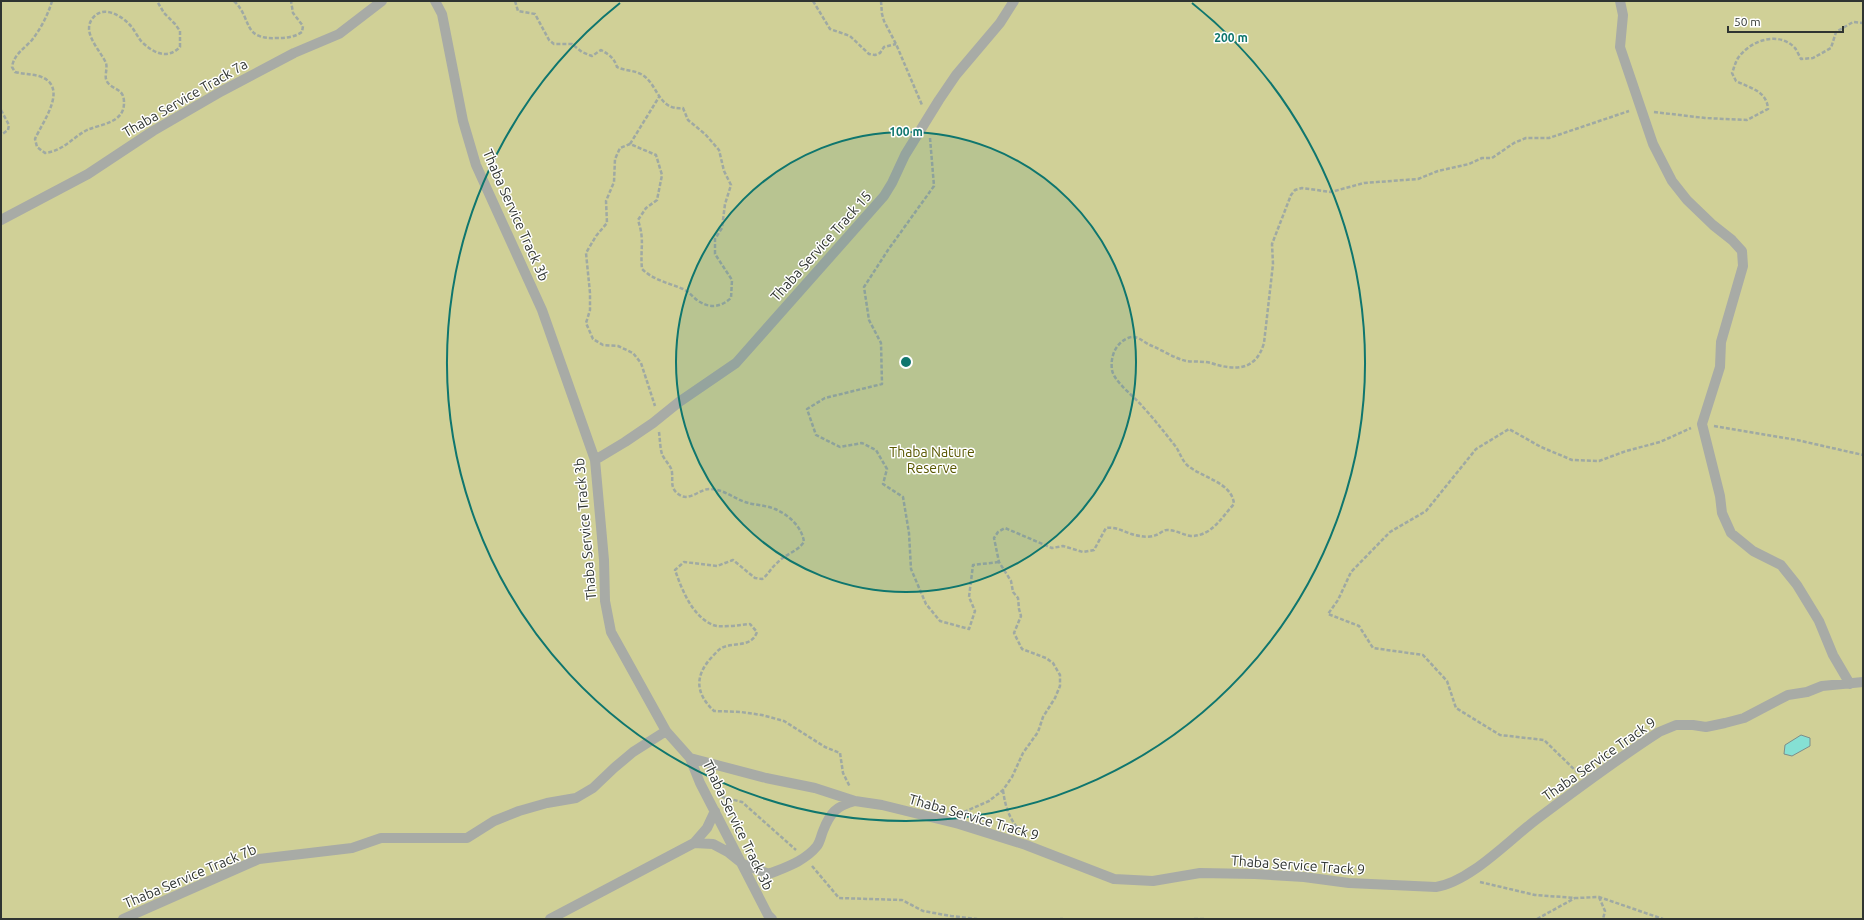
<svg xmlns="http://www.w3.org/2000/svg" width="1864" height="920" viewBox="0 0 1864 920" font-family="Ubuntu,sans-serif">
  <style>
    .green { fill: #d0d097 }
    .building { fill: #85e0d4; stroke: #7d8d8a }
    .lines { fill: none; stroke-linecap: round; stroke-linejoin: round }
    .path { stroke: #9fa9a3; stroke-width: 2.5; stroke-dasharray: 4 2; stroke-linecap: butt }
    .minor { stroke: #a8aba6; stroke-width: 10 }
    .ring { fill: none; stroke: #0f766e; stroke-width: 2 }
    .labels { text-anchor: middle; stroke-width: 3; stroke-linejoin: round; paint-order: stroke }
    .street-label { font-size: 14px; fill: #2f3431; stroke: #fff }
    .park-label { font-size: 14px; fill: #595700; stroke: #fff }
    .centre { fill: #0f766e; stroke: #fff; stroke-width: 2 }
    .ring-label { font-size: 12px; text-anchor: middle; font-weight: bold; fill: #0f766e; stroke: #fff; stroke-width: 3; stroke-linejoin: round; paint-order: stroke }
  </style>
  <rect width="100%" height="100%" fill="#e8f5ed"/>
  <path class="green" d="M1,1H1863V919H1Z"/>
  <path class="building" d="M1801,735L1810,738V746L1792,756L1784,754L1785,745Z"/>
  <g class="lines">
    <path class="path" d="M52,1C48,15 41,28 32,40C24,49 14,54 12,67L15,72C23,74 31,74 39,76C70,86 43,121 35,139L37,147L45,153C63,151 72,138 87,130C101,124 124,123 124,103C124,101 124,97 122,94C119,89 112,88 108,83C103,77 108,70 106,63C100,50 82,33 92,19C102,5 119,14 129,24C134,29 137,36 141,41C153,53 167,60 180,47V31L175,24L164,13L157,1
      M234,1C253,19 241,40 278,38C286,38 295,37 302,32L303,26L293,13L291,1
      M515,1L518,11L535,14L549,40L554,44H572L582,52L592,56L601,50C610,55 614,58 617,67C625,71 636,70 644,76C658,86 659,111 683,108L688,120L705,134L719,150L724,171L731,185L725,204L722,228L715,239V254L732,280L731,298C722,306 712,309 700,302C694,299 690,292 683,289C669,283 653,280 642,269C640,248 645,241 638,220L646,208L657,200L662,175L656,155L630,144L620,148L615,159L614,182L606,201L607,223L596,236L586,253L590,293V310L586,323L593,339L603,345L618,346L633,353L641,363L655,406
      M813,1L830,29L850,36L869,54L875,55L880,53L884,47L896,44
      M881,1L882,14L884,21L896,44L922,105
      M1,110L9,125L8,130L1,135
      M1654,112L1705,118L1747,120L1768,109C1767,91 1750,88 1736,81L1732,73C1734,68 1735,63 1738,58C1750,41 1778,30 1795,48C1797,51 1799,55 1801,59L1813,58L1831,48L1836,32L1853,22L1863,23
      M930,138L934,186L888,250L864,287L869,320L881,343L882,384L825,398L807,409L816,435L840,447L862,443L876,450L887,469L883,484L903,497L909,533L911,569L926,604L940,621L969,629L975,611L969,597L973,565L999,562
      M630,144L659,97
      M1714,426L1797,440L1863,455
      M659,432C660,439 660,448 662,454C664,460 672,466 672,473C673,480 670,487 677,493C689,504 699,488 711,489C725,490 733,498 745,502C754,505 765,505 775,509C789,515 802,527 804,542C797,552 785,554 777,563C771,568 768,575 762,579L755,578L733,560L717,566L684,562L675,570C682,590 692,616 713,625C720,628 741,625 750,624L757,632C751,649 732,641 720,649C717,651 714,655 711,658C694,677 696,694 714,711L741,712L762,715L784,721L825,747L840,753L843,773L850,787
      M1578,773L1544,740L1500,735L1456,708L1447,681L1423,655L1373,648L1359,626L1328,614L1338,600L1351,572L1390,532L1426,511L1476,449L1509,429L1541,447L1572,460L1599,461L1626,451L1660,442L1691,428
      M1003,790C1005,806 1009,818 1019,830
      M722,797L742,802L796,850
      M964,812L989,801L1003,790L1012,777L1023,753L1038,732L1043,717L1055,698L1060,686V675L1053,663L1046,658L1022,649L1014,633L1021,616L1019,609L1018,598L1013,592L1011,581L999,562L994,538L998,532L1005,528L1052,548L1063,546L1083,552L1094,550L1106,528C1119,526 1127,535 1141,536C1145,537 1152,537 1156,535C1160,534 1163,530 1167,530C1176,530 1183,535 1191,536C1212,536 1221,518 1234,504C1232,482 1202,478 1187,465C1182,460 1180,453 1176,447C1165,433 1155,420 1143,407C1135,397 1114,382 1112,370C1110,356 1116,343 1128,338C1137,334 1143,342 1150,345C1162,350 1174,358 1186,361C1194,362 1203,361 1211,363C1235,371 1256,371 1264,343L1273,264L1272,244L1291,195L1295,190L1302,188L1331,192L1364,183L1418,179L1438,171L1469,164L1482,158H1492L1514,143L1526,138H1549L1629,111
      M812,866L839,898L902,900L923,911L951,916L977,919
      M1480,882L1535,895L1576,898L1599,897L1663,919
      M1599,897L1605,911L1603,919
      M1060,919H1063
      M1194,919H1204
      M1537,919L1575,898"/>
    <path class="minor" d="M435,1L442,14L463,121L476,165L542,310L595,460L604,560L605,601L611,632L666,731L690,758L700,783L768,915L772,919
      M1620,1L1623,15L1620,47L1653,144L1672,181L1687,200L1713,225L1732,240L1742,251L1743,266L1721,342L1720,367L1702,424L1720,496L1722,513L1731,533L1753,551L1781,565L1797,585L1819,621L1833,655L1850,684
      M1,220L88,174L153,131L222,91L294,53L339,34L382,1
      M595,460L625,442L653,423L679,402L736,363L884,196L892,183L905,155L939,100L956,75L1000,23L1014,1
      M690,758L766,778L815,788L855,801L882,805L959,824L1026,845L1114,879L1153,881L1200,873L1255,874L1304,877L1349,883L1436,887C1470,882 1509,840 1537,819C1577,789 1617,759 1659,732L1676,725H1693L1706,727L1725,723L1744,718L1788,695L1807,692L1822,686L1863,682
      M694,843L713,844L728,852L743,864L769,874C786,867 805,861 817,846C820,842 821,836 823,831C830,813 836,806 855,801
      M123,919L259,859L352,848L381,838H467L494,821L519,811L547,803L576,798L593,788L614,768L633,752L666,731
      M550,919L694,843L707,828L715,811"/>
  </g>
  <circle cx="906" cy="362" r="230" fill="#0f766e" fill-opacity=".12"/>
  <g class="ring">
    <circle cx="906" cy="362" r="230"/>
    <path d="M1192 3A459 459 0 1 1 620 3"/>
  </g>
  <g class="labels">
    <g class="street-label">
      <text transform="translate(185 98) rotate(-30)" y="5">Thaba Service Track 7a</text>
      <text transform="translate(516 215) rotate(66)" y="5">Thaba Service Track 3b</text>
      <text transform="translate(821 246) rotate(-48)" y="5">Thaba Service Track 15</text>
      <text transform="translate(585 529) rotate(-95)" y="5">Thaba Service Track 3b</text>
      <text transform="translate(1599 759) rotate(-35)" y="5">Thaba Service Track 9</text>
      <text transform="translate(974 817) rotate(16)" y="5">Thaba Service Track 9</text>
      <text transform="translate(738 825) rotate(64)" y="5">Thaba Service Track 3b</text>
      <text transform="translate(1298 865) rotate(4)" y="5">Thaba Service Track 9</text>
      <text transform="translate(190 876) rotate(-23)" y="5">Thaba Service Track 7b</text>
    </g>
    <g class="park-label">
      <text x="932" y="457">Thaba Nature<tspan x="932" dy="16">Reserve</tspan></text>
    </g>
  </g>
  <circle cx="906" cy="362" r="6" class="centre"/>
  <g class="ring-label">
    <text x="1231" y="42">200 m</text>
    <text x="906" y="136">100 m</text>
  </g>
  <rect width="1864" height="920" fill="none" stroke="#2f3431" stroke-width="4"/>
  <path d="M1728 26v6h115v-6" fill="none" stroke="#2f3431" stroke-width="2"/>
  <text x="1734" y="26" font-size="12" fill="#2f3431" stroke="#ffffff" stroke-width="3" paint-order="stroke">50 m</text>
</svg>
